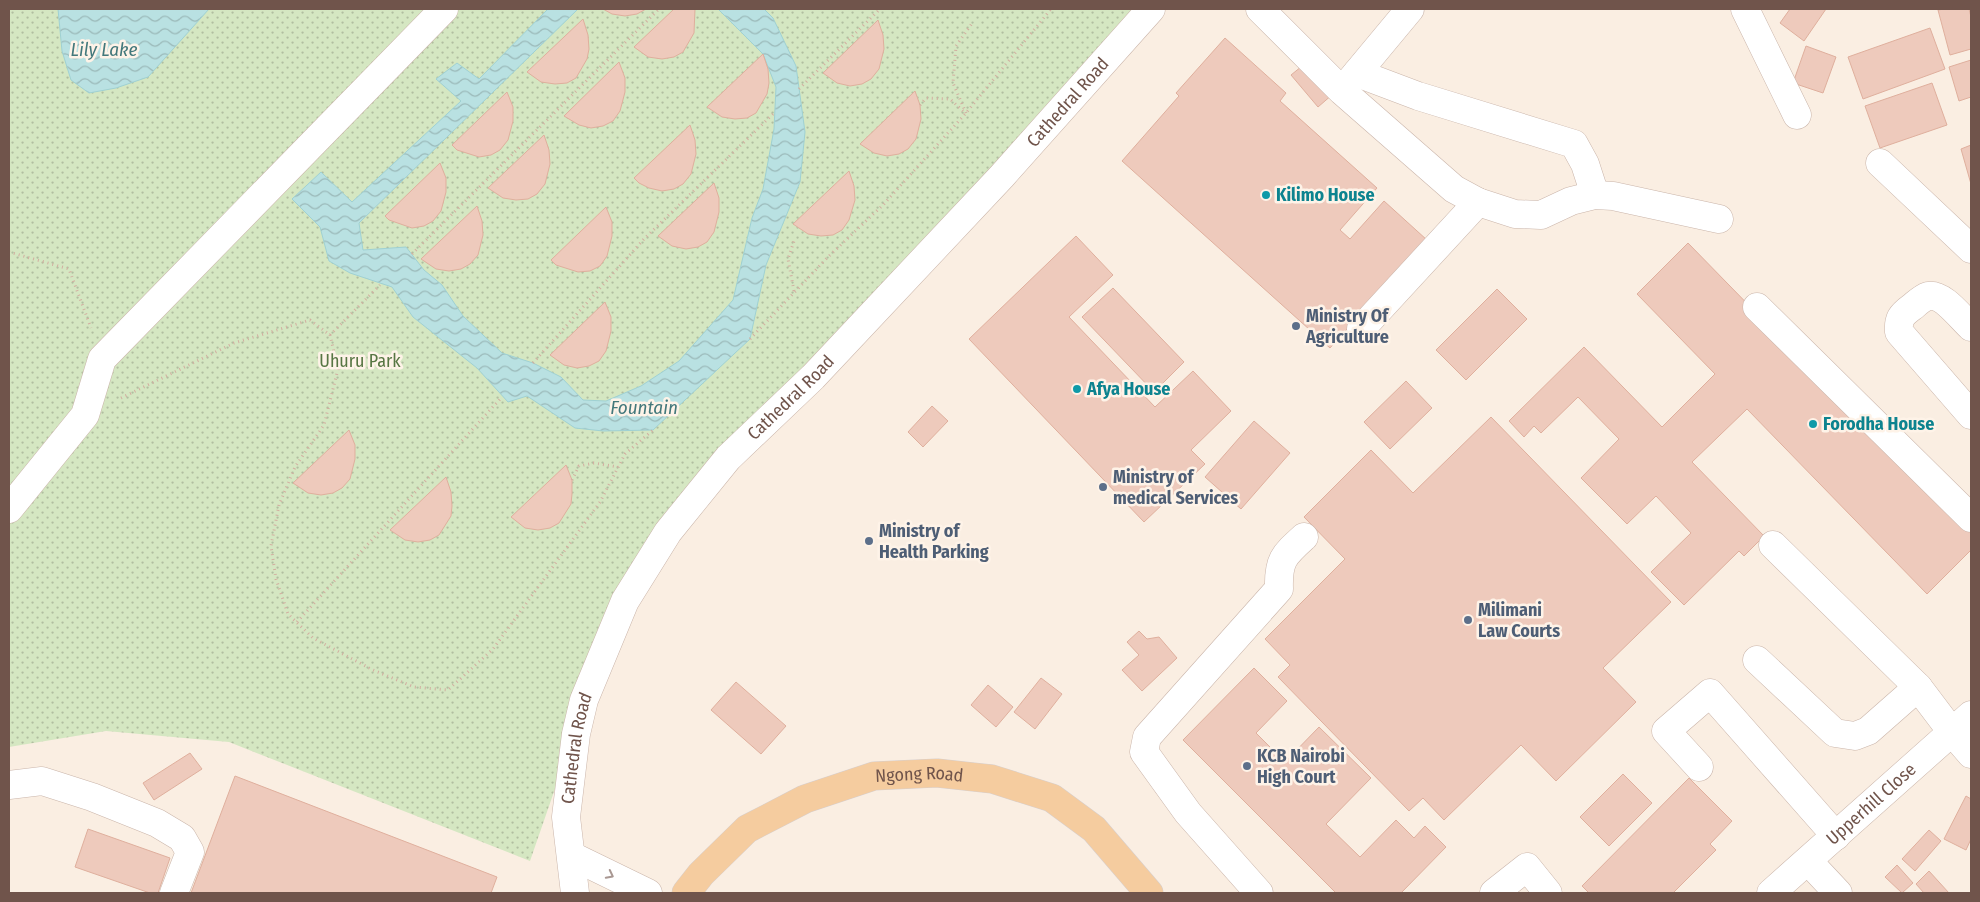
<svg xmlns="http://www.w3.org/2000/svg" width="1980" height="902" viewBox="0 0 1980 902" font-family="'Fira Sans Condensed',sans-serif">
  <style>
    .park { fill: url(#park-dots) }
    .water { fill: url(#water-waves); stroke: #9fd1d3 }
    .building { fill: #eecabc; stroke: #dfaf9d }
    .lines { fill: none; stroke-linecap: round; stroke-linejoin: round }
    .minor-casing { stroke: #cab5aa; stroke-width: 29 }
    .major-casing { stroke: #d7cfcd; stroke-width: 29 }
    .path { stroke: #d2aea0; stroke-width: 3; stroke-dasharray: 1 4; stroke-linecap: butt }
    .minor { stroke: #fff; stroke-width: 28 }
    .major { stroke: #f5cc9f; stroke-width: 28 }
    .oneway { stroke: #a99893 }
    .culture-dot { fill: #0f9aa8; stroke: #fef3e8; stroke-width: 2 }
    .service-dot { fill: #5c6f8a; stroke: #fef3e8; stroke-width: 2 }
    .labels { text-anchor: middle; stroke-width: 5; stroke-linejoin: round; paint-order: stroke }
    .street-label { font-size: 18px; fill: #70544b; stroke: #fef3e8 }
    .culture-label { font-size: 18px; font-weight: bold; fill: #0d838f; stroke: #fef3e8; text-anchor: start }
    .service-label { font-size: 18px; font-weight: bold; fill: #4e5e75; stroke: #fef3e8; text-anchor: start }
    .park-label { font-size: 18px; fill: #577643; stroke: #fef3e8 }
    .water-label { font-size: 19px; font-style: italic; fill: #43787b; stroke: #fef3e8 }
  </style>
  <defs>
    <pattern id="park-dots" width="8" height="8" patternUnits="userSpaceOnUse" patternTransform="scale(1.25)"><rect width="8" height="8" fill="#d5e7c2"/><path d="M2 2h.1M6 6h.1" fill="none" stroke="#b1bea0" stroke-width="1.8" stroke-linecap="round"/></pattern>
    <pattern id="water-waves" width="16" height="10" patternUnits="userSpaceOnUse" patternTransform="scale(1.25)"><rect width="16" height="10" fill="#b9e1e2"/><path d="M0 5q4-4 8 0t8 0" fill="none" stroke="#9bb9b9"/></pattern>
  </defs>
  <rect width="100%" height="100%" fill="#faeee2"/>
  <path class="park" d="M9,9H1150L668,532L593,679L530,861L229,742L106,731L9,747Z"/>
  <path class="water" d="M58,9H209L148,77L116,88L89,93L71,80L62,51Z
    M548,9H578L359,223L363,250L406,247L424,270L442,285L463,316L502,353L533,363L561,377L583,400L606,401L641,386L679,361L733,300L752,218L763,189L774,129L776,87L763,54L718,9H764L773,18L796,66L805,132L800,182L766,265L750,339L653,430L603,431L575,428L527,396L508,402L477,368L413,317L392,287L350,273L329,261L320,227L292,199L321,172L352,202L461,101L436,79L457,63L479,79Z"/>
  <path class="building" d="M603,9H646L637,14L625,16L612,14Z
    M674,9H695L694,33L683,52L674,57L662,59L648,57L634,47Z
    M1790,9H1826L1804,41L1780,23Z
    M1944,9H1969L1971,17V49L1950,55L1938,10Z
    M583,19L588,35L589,49L587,59L576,78L567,83L555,84L541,82L527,72Z
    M878,20L883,35L884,49L879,69L871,79L862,84L850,86L837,83L823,73Z
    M1930,28L1945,69L1863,99L1848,57Z
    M1225,38L1286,93L1280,101L1377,188L1340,230L1350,239L1384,201L1427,240L1330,348L1122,161L1179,96L1176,93Z
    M1806,46L1836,57L1823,93L1793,83Z
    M763,54L768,69L769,83L767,94L756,113L747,118L735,119L722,117L707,107Z
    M1971,60V97L1959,101L1949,67Z
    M619,62L625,78V92L620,111L613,121L603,126L591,128L579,125L564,116Z
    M1307,62L1333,94L1318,107L1291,75Z
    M1932,83L1947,125L1880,148L1865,106Z
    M915,91L920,105L921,119L916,139L908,149L899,154L887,156L874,153L860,144Z
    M507,92L513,107V121L508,140L500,150L491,155L479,157L457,150L452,145Z
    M690,125L695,140L696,154L691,174L683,184L674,189L662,191L649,188L639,183L634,178Z
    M544,135L549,150L550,164L545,184L537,194L528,199L516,200L503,198L488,188Z
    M1971,145V184L1961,149Z
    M440,163L446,178V192L441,211L433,221L424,226L412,228L389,220L385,216Z
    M849,171L854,186L855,200L849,220L842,230L833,235L821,236L808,234L793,224Z
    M714,183L719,198V212L714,232L707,242L698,247L686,249L672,246L658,236Z
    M477,206L482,221L483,235L478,255L470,264L461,269L449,271L436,269L421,259Z
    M606,207L612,222V236L607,256L600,266L590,271L578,272L556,265L551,260Z
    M1076,236L1113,275L1069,317L1155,407L1193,371L1231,411L1191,450L1205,464L1144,522L969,339Z
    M1688,243L1971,533V550L1927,594L1747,409L1692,462L1764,536L1744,556L1739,551L1684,605L1651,572L1691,533L1656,496L1627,524L1581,478L1619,439L1578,397L1541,433L1534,426L1524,437L1509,421L1584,347L1662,427L1715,374L1637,294Z
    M1113,288L1184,362L1154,392L1082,317Z
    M1497,289L1527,319L1466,380L1436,350Z
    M605,302L611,317V331L606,351L599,361L589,366L577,368L564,365L550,355Z
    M1406,381L1432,408L1390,449L1364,422Z
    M932,406L948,421L923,447L908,432Z
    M1491,417L1671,602L1603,668L1636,702L1556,781L1521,745L1444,820L1423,798L1409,811L1278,677L1290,665L1265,639L1345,559L1304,517L1371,450L1413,493Z
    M1254,421L1290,453L1241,509L1205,477Z
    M349,430L355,445V459L350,479L342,488L333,493L321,495L308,493L293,483Z
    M566,465L572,480V494L571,504L559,523L550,528L538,530L525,528L511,517Z
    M446,477L451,492L452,506L451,516L439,535L430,540L418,542L405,540L390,530Z
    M1139,631L1147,639L1159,637L1177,658L1142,691L1122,670L1139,655L1127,642Z
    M1254,668L1287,701L1256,733L1285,762L1319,727L1371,778L1326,824L1360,857L1396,820L1414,838L1425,826L1446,847L1401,893H1336L1183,740Z
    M1041,678L1062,694L1035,729L1014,712Z
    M736,682L786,726L761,754L711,710Z
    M988,685L1013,707L996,727L971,705Z
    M190,753L202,769L154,800L143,783Z
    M1623,774L1652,803L1609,846L1580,817Z
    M235,776L497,877L491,893H191Z
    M1689,778L1732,821L1710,844L1716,850L1673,893H1589L1582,886Z
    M1966,796L1971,799V839L1966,850L1944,839Z
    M88,829L170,858L158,893H150L75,867Z
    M1929,830L1941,841L1915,871L1902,859Z
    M1897,865L1913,883L1902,893L1885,877Z
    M1929,871L1949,893H1924L1916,884Z"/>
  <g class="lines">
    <defs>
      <g id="minor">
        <path d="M1260,9L1342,91L1454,189L1478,202L1515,214L1541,215L1571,201L1595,195L1613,196L1719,219"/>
        <path d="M1745,9L1797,115"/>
        <path d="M1357,73L1418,96L1574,144L1585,164L1595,195"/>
        <path d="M1346,86L1410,9"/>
        <path d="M1880,163L1971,249"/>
        <path d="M1757,307L1971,518"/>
        <path d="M1971,327C1961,318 1943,293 1928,296C1922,298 1917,303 1912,307C1901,315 1898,319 1899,332L1971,415"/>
        <path d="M1361,329L1478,202"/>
        <path d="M9,509L85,415L102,359L444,9"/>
        <path d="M1773,545L1918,687L1952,732L1971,754"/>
        <path d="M1757,660L1835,733L1855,736L1868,731L1918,687"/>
        <path d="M1699,767L1666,731L1710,693L1836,836"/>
        <path d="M9,785L42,781L92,797L157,823L182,838L190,852L174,893"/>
        <path d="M572,856L648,893"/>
        <path d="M1808,861L1838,893"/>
        <path id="s1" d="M575,893L566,817L576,734L584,700L625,601L668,532L728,458L813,377L1002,176L1151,9"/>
        <path d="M1259,893L1188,813L1144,752L1147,737L1279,589C1278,560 1284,555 1304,537"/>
        <path d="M1494,893L1527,867L1548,893"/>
        <path id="s2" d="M1771,893L1971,715"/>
      </g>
      <g id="major">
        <path id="s3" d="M686,893L701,874L747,829L805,799L874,776L937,773L992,779L1052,798L1094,829L1149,893"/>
      </g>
    </defs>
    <use href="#minor" class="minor-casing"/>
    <use href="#major" class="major-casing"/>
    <path class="path" d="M799,89L880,9
      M920,105L926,98L950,99L963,111
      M966,113L953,83L956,46L973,22
      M9,252L69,269L91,328
      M412,254L659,9
      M794,291L788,259L795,238
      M330,335L380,285
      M750,339L828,257L883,205L966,113L1051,9
      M533,363L644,239L774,113
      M121,398L234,343L310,320L330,335L338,369L324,425L295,467L279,505L271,546L276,579L288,614L313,638L373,670L414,687L448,690L493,649L600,502L625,454L653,430
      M572,480L579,466L594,463L618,467
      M297,622L501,398"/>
    <use href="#minor" class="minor"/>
    <use href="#major" class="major"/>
  </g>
  <defs><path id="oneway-chevron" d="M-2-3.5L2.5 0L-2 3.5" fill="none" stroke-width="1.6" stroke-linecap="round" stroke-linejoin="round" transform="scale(1.25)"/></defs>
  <use class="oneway" href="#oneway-chevron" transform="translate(610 875) rotate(27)"/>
  <g class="culture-dot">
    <circle cx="1266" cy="195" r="5"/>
    <circle cx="1077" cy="389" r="5"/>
    <circle cx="1813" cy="424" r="5"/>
  </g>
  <g class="service-dot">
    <circle cx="1296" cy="326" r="5"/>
    <circle cx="1103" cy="487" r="5"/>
    <circle cx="869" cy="541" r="5"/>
    <circle cx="1468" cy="620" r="5"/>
    <circle cx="1247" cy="766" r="5"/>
  </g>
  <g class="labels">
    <g class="street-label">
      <text dy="6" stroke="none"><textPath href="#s1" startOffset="971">Cathedral Road</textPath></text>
      <text dy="6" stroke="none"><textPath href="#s1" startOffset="566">Cathedral Road</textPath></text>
      <text dy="6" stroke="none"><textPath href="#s1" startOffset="146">Cathedral Road</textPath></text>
      <text dy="6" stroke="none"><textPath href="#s3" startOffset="272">Ngong Road</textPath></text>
      <text dy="6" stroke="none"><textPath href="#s2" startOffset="134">Upperhill Close</textPath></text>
    </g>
    <g class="culture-label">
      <text x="1276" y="201">Kilimo House</text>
      <text x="1087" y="395">Afya House</text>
      <text x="1823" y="430">Forodha House</text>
    </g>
    <g class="service-label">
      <text x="1306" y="322">Ministry Of<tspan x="1306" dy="21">Agriculture</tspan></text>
      <text x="1113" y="483">Ministry of<tspan x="1113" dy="21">medical Services</tspan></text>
      <text x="879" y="537">Ministry of<tspan x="879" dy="21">Health Parking</tspan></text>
      <text x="1478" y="616">Milimani<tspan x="1478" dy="21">Law Courts</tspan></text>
      <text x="1257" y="762">KCB Nairobi<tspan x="1257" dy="21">High Court</tspan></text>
    </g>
    <g class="park-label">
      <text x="360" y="367">Uhuru Park</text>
    </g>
    <g class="water-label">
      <text x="104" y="56">Lily Lake</text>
      <text x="644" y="414">Fountain</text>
    </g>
  </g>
  <rect width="1980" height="902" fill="none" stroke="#70544b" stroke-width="20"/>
</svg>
